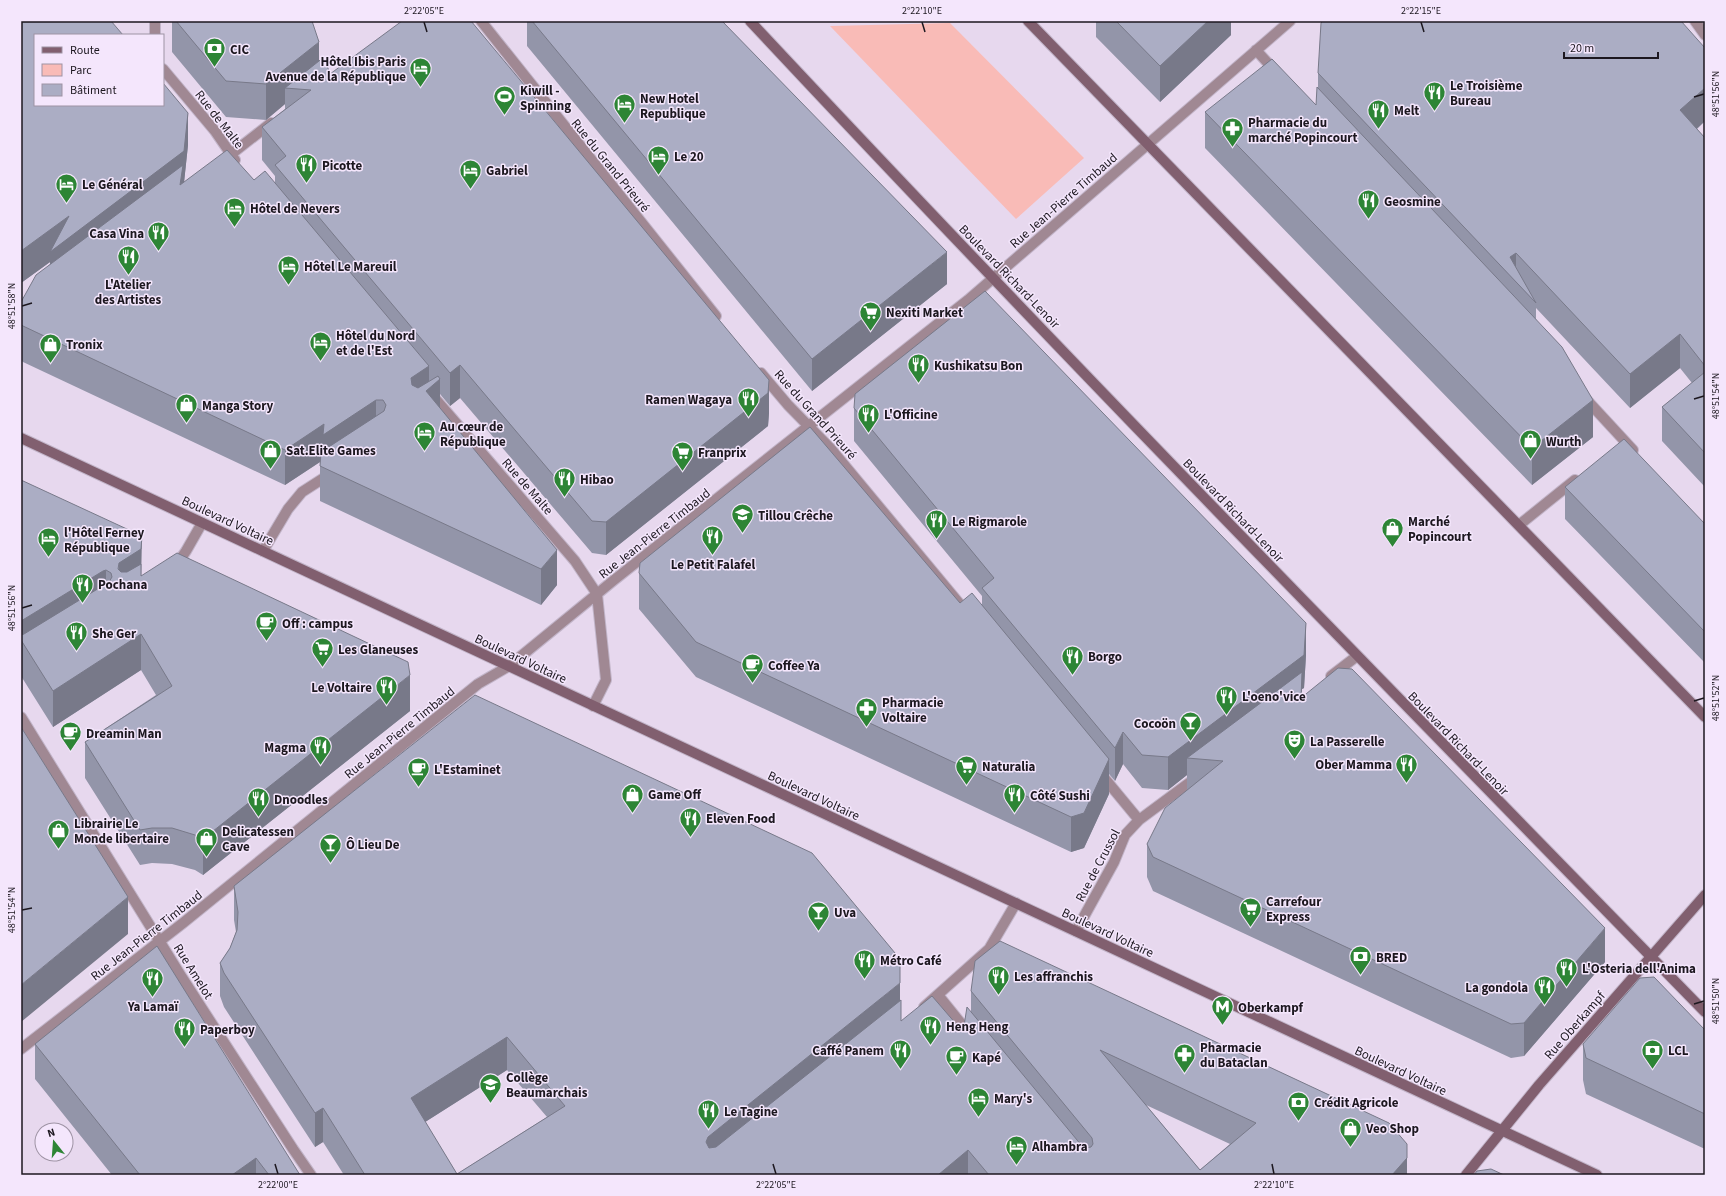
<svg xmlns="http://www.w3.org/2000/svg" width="1726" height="1196" viewBox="0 0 1726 1196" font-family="'Source Sans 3',sans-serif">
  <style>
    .green { fill: #f9bbb7 }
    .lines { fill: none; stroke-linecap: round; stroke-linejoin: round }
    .street-casing { stroke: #c2b5c9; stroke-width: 12 }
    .secondary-casing { stroke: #c2b5c9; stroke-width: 12 }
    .street { stroke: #a08893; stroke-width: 10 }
    .secondary { stroke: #815f6f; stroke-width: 10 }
    .wall { fill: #9395a9; fill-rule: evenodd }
    .shaded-wall { fill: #787989 }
    .building { fill: #abadc4; stroke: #787989; fill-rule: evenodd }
    .ticks { fill: none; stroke: #1c171f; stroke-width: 1.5 }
    .labels { text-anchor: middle; stroke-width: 3; stroke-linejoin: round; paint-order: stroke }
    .poi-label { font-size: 13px; font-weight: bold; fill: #1c171f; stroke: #f4e6fc; text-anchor: start }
    .street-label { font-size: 13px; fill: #1c171f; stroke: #f4e6fc }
    .neatline { fill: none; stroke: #1c171f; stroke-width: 1.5 }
    .ticks-label { font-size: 10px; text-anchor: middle; fill: #1c171f }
  </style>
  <rect width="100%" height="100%" fill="#e7d8ee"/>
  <path class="green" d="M950,23L1084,158L1016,219L830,26Z"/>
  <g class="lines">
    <defs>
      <path id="street" d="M481,21L716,316
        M1695,21L1705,35
        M155,35V21
        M1256,50L1276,72
        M163,69L215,131L235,160
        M225,159L271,123
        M761,373L788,405L831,449L968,614
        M432,395L575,561L597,594L606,680L593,706
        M1584,397L1633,450
        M1519,525L1575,480
        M263,551L288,509L302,492L330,474
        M175,567L186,551L202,523
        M1331,676L1357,656
        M21,717L181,976L293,1149L311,1175
        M1101,774L1139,820
        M1076,931L1114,862L1125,835L1139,820L1197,777
        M938,995L972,1037
        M924,1007L989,949L1016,903
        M21,1049L183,923L478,684L509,666L614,580L968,300L1290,21"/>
      <path id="secondary" d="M750,21C1063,356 1385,684 1705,1012
        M1028,21L1705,717
        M21,438L1597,1175
        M1466,1175L1539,1085L1705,895"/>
    </defs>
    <use href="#street" class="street-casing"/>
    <use href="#secondary" class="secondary-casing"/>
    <use href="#street" class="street"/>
    <use href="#secondary" class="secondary"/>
  </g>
  <path class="wall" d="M172,21H312L319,61L330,74L769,413L768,426L606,555L592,553L460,398L450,406L440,394V408L557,585L541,605L320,501V462L285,485L23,362L21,360V302L50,264V262L21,283V22L188,145L184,182L254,180L275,182V176L262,160V127L285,109V104L266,120L226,117L172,52Z
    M527,21H722L947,284L812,391L527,46Z
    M1096,21H1231V35L1160,102L1096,37Z
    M1705,48V121L1697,129L1705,138V487L1662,441V407L1692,383L1680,368L1630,408L1536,308V319L1593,437L1532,485L1205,148V112L1316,105L1318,89V73Z
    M854,408L1306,655L1304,688L1302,689V696L1605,962L1524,1056L1511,1058L1153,891L1147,877V844L1187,790V775L1168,790L1142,788L1123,764L1115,781L1109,774V794L1084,848L1071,852L696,677L639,609V573L982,605V596L854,441Z
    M21,480L142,576L410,711L203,875L195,870L172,864L152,863L140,865L85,778V742L156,695L141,670L53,727L21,676Z
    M1565,487L1705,524V663L1565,519Z
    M234,886L900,1000L901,1021L963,1032L971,1011V991L1407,1175H344L323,1142L315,1147L224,1007L220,996V963L230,948L236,932L234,920ZM507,1070L547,1117L457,1174L425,1122ZM1146,1105L1230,1144L1200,1170Z
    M1705,1030V1149L1586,1094L1583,1080V1044Z
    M35,1044L300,1175H112L35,1079Z"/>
  <path class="shaded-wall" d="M1208,21H1231V35L1160,102V66Z
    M319,42V77L285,88V104L266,120V84Z
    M1705,88V121L1680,144V110Z
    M188,113V145L184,183L50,283V262L21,283V251L69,216Z
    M947,252V284L812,391V359Z
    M1516,253V282L1510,257Z
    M1680,334V368L1630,408V374Z
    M460,365V398L450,406V373Z
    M429,366V388L440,379V414H411V378Z
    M769,380V413L768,426L606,555V522Z
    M376,400V436L323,460L285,485V450L324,424Z
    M1593,400V437L1532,485V448Z
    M142,536L141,584L119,599V563Z
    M557,550V585L541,605V569Z
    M106,570V606L21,640V621L103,571Z
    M1306,623V655L1304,688L1302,689V705L1187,758V775L1168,790V757Z
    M141,634V670L53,727V691Z
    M410,675V711L203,875V839Z
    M1123,732V764L1115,781V748Z
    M1109,759V794L1084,848L1071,852V817Z
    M128,897V934L21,1022V985Z
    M1605,928V962L1524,1056V1023Z
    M900,983V1017L708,1170L706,1142L708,1137Z
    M507,1037V1070L411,1131V1098Z
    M323,1108V1142L315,1147V1113Z
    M1407,1144V1175H1392Z
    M968,1150V1175H938Z
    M256,1158V1175H232Z"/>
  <path class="building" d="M111,21L123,35H35V105H163V83L188,113L184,151L50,252L69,216L21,251V22Z
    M176,21H312L319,42L266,84L226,81Z
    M402,21H471L769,380L768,393L606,522L592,521L460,365L450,373L275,165L286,156L262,127L311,90L285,88L324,57L330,74Z
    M532,21H722L947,252L812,359Z
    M1116,21H1208L1160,66Z
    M1323,21H1681L1705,48V88L1680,110L1705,138V366L1680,334L1630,374L1516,253L1510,257L1536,303L1318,73L1321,23Z
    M1272,59L1316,105L1317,87L1562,347L1593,400L1532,448L1205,112Z
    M227,150L254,180L265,171L429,366L411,378L412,385L418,388L438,376L440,379L426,391L557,550L541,569L320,466L321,452L384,411L386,405L383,400H376L323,435L324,424L285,450L23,326L21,324V302L36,275L183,165L180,185Z
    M985,291L1306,623L1304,655L1168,757L1142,755L1123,732L1115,748L982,588L994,578L854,408L855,394Z
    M1705,372V453L1662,407Z
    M810,427L960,603L972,593L1109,759L1084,813L1071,817L696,642L639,573L640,563Z
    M1624,439L1705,524V632L1565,487Z
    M21,480L142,536L141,549L119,563L118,569L121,572H127L141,564V576L177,553L408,662L410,675L203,839L195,835L172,828H152L140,830L85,742L172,686L141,634L53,691L21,640V635L24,634L109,582L112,577L111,573L106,570L103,571L21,621Z
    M1338,668L1352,669L1605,928L1524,1023L1511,1024L1153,857L1147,844L1165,808L1223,761L1187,758L1302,672L1301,698Z
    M475,695L812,853L900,959V983L708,1137L706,1142L709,1148L716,1147L901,1000V1021L932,996L963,1032L967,1007L1082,1146L1085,1148L1091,1147L1093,1144L1092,1138L971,991L975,961L1000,941L1389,1123L1407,1144V1158L1392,1175H989L968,1150L938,1175H365L323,1108L315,1113L224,973L220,963L230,948L237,930L238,912L234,886ZM507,1037L565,1106L457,1174L411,1098ZM1100,1050L1256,1123L1200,1170Z
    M21,727L128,897L21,985Z
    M157,946L300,1175H269L256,1158L232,1175H140L35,1044Z
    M1654,977L1705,1030V1114L1586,1058L1583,1044L1640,978Z
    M1491,1169L1504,1175H1474L1477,1171Z"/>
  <path class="ticks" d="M424,22L427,32M922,22L925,32M1421,22L1424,32M1694,97L1704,94M22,306L32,303M1694,399L1704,396M22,608L32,605M1694,701L1704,698M22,910L32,908M1694,1004L1704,1001M275,1164L278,1174M773,1164L776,1174M1272,1164L1274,1174"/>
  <defs>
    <symbol id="bank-pin" viewBox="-11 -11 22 30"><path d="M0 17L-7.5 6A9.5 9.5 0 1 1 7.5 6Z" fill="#2d8535" stroke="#f4e6fc"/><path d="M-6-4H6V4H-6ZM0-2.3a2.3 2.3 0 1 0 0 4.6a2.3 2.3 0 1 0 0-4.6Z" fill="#fff"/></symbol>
    <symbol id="hotel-pin" viewBox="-11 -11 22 30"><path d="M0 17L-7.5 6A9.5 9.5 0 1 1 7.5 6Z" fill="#2d8535" stroke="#f4e6fc"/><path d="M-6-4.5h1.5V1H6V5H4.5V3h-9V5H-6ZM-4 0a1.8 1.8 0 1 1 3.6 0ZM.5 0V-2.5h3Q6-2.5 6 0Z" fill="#fff"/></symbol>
    <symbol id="restaurant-pin" viewBox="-11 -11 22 30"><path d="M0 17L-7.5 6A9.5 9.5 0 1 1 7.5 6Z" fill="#2d8535" stroke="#f4e6fc"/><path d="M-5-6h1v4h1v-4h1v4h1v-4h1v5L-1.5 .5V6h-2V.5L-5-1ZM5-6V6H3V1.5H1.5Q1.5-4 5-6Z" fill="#fff"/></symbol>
    <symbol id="stadium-pin" viewBox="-11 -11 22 30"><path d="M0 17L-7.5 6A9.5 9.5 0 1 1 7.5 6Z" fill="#2d8535" stroke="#f4e6fc"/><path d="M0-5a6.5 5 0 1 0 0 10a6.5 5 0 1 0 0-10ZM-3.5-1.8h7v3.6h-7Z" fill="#fff"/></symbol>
    <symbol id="pharmacy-pin" viewBox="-11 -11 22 30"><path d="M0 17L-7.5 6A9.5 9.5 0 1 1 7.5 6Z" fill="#2d8535" stroke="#f4e6fc"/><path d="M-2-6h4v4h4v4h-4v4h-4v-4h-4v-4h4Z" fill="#fff"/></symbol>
    <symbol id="supermarket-pin" viewBox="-11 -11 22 30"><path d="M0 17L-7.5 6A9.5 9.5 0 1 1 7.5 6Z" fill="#2d8535" stroke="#f4e6fc"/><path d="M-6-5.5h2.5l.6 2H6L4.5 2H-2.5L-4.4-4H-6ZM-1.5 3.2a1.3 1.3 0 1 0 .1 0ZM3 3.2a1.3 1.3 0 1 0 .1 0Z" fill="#fff"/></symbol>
    <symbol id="shop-pin" viewBox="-11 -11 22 30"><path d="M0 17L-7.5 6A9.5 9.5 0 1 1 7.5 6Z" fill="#2d8535" stroke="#f4e6fc"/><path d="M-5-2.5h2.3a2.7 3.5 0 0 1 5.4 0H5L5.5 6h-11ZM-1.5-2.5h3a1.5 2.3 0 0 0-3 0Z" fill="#fff"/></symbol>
    <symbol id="school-pin" viewBox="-11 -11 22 30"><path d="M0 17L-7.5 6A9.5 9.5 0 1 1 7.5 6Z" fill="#2d8535" stroke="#f4e6fc"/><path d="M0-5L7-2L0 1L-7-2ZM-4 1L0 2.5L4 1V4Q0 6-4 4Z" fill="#fff"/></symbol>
    <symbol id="cafe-pin" viewBox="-11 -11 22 30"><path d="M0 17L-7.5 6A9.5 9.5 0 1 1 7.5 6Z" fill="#2d8535" stroke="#f4e6fc"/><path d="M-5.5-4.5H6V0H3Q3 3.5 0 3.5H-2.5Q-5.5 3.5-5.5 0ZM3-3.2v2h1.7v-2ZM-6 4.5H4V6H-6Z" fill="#fff"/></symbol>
    <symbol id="bar-pin" viewBox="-11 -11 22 30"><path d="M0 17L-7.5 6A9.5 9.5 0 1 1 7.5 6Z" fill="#2d8535" stroke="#f4e6fc"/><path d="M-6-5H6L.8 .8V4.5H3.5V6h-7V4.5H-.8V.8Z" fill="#fff"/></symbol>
    <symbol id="theatre-pin" viewBox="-11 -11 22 30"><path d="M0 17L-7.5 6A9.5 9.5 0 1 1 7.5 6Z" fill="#2d8535" stroke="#f4e6fc"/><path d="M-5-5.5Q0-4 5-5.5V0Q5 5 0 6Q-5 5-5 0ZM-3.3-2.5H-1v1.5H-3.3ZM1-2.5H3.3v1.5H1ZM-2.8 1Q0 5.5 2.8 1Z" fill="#fff"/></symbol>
    <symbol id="metro-pin" viewBox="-11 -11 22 30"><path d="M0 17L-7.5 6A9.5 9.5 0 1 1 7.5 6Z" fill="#2d8535" stroke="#f4e6fc"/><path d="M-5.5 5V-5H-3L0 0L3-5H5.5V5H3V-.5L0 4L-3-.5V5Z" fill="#fff"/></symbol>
  </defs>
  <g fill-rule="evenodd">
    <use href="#bank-pin" x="202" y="36" width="25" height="34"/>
    <use href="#hotel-pin" x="408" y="56" width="25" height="34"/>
    <use href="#restaurant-pin" x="1422" y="80" width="25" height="34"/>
    <use href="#stadium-pin" x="492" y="84" width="25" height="34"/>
    <use href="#hotel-pin" x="612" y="92" width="25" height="34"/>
    <use href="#restaurant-pin" x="1366" y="98" width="25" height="34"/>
    <use href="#pharmacy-pin" x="1220" y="116" width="25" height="34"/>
    <use href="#hotel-pin" x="646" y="144" width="25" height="34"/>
    <use href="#restaurant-pin" x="294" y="152" width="25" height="34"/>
    <use href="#hotel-pin" x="458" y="158" width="25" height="34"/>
    <use href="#hotel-pin" x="54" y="172" width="25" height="34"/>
    <use href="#restaurant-pin" x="1356" y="188" width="25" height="34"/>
    <use href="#hotel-pin" x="222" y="196" width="25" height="34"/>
    <use href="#restaurant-pin" x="146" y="220" width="25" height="34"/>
    <use href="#restaurant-pin" x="116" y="244" width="25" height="34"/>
    <use href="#hotel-pin" x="276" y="254" width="25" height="34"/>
    <use href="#supermarket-pin" x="858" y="300" width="25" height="34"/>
    <use href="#hotel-pin" x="308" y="330" width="25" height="34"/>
    <use href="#shop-pin" x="38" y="332" width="25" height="34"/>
    <use href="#restaurant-pin" x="906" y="352" width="25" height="34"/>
    <use href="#restaurant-pin" x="736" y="386" width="25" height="34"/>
    <use href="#shop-pin" x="174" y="392" width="25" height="34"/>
    <use href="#restaurant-pin" x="856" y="402" width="25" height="34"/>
    <use href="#hotel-pin" x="412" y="420" width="25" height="34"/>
    <use href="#shop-pin" x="1518" y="428" width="25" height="34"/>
    <use href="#shop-pin" x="258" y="438" width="25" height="34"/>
    <use href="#supermarket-pin" x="670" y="440" width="25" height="34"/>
    <use href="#restaurant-pin" x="552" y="466" width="25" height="34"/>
    <use href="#school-pin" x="730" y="502" width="25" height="34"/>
    <use href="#restaurant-pin" x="924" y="508" width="25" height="34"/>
    <use href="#shop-pin" x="1380" y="516" width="25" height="34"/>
    <use href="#restaurant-pin" x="700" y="524" width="25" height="34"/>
    <use href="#hotel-pin" x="36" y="526" width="25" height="34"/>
    <use href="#restaurant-pin" x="70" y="572" width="25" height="34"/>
    <use href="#cafe-pin" x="254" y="610" width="25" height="34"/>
    <use href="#restaurant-pin" x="64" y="620" width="25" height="34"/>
    <use href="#supermarket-pin" x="310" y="636" width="25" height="34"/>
    <use href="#restaurant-pin" x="1060" y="644" width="25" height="34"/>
    <use href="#cafe-pin" x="740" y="652" width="25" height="34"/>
    <use href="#restaurant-pin" x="374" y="674" width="25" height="34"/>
    <use href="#restaurant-pin" x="1214" y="684" width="25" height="34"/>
    <use href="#pharmacy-pin" x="854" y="696" width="25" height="34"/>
    <use href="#bar-pin" x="1178" y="710" width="25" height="34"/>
    <use href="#cafe-pin" x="58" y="720" width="25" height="34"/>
    <use href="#theatre-pin" x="1282" y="728" width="25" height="34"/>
    <use href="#restaurant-pin" x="308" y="734" width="25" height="34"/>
    <use href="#restaurant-pin" x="1394" y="752" width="25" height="34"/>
    <use href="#supermarket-pin" x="954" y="754" width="25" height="34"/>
    <use href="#cafe-pin" x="406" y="756" width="25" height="34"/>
    <use href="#shop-pin" x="620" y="782" width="25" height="34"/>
    <use href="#restaurant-pin" x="1002" y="782" width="25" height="34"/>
    <use href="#restaurant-pin" x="246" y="786" width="25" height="34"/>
    <use href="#restaurant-pin" x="678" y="806" width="25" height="34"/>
    <use href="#shop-pin" x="46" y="818" width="25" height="34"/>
    <use href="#shop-pin" x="194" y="826" width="25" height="34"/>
    <use href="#bar-pin" x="318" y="832" width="25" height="34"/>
    <use href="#supermarket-pin" x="1238" y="896" width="25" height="34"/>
    <use href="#bar-pin" x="806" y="900" width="25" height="34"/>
    <use href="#bank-pin" x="1348" y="944" width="25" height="34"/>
    <use href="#restaurant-pin" x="852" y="948" width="25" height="34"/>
    <use href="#restaurant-pin" x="1554" y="956" width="25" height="34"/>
    <use href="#restaurant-pin" x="986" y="964" width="25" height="34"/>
    <use href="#restaurant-pin" x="140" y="966" width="25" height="34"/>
    <use href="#restaurant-pin" x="1532" y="974" width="25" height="34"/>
    <use href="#metro-pin" x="1210" y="994" width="25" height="34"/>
    <use href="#restaurant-pin" x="918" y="1014" width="25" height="34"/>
    <use href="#restaurant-pin" x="172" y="1016" width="25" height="34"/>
    <use href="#restaurant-pin" x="888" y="1038" width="25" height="34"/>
    <use href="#bank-pin" x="1640" y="1038" width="25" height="34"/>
    <use href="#pharmacy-pin" x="1172" y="1042" width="25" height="34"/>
    <use href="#cafe-pin" x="944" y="1044" width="25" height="34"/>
    <use href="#school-pin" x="478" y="1072" width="25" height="34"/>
    <use href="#hotel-pin" x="966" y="1086" width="25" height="34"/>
    <use href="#bank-pin" x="1286" y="1090" width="25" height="34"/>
    <use href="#restaurant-pin" x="696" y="1098" width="25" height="34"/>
    <use href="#shop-pin" x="1338" y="1116" width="25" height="34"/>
    <use href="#hotel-pin" x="1004" y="1134" width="25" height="34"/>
  </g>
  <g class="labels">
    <g class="poi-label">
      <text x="230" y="54">CIC</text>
      <text x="406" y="66" text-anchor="end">Hôtel Ibis Paris<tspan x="406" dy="15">Avenue de la République</tspan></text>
      <text x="1450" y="90">Le Troisième<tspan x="1450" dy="15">Bureau</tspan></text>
      <text x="520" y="95">Kiwill -<tspan x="520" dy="15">Spinning</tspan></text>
      <text x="640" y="103">New Hotel<tspan x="640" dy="15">Republique</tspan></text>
      <text x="1394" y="115">Melt</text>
      <text x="1248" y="127">Pharmacie du<tspan x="1248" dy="15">marché Popincourt</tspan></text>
      <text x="674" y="161">Le 20</text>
      <text x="322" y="170">Picotte</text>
      <text x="486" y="175">Gabriel</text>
      <text x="82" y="189">Le Général</text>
      <text x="1384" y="206">Geosmine</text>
      <text x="250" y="213">Hôtel de Nevers</text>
      <text x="144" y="238" text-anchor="end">Casa Vina</text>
      <text x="304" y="271">Hôtel Le Mareuil</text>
      <text x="128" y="289" text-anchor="middle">L'Atelier<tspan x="128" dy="15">des Artistes</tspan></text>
      <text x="886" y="317">Nexiti Market</text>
      <text x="336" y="340">Hôtel du Nord<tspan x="336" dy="15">et de l'Est</tspan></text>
      <text x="66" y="349">Tronix</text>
      <text x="934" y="370">Kushikatsu Bon</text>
      <text x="732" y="404" text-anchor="end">Ramen Wagaya</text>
      <text x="202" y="410">Manga Story</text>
      <text x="884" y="419">L'Officine</text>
      <text x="440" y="431">Au cœur de<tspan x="440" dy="15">République</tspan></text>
      <text x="1546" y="446">Wurth</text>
      <text x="286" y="455">Sat.Elite Games</text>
      <text x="698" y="457">Franprix</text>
      <text x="580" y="484">Hibao</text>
      <text x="758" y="520">Tillou Crêche</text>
      <text x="952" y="526">Le Rigmarole</text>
      <text x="1408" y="526">Marché<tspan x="1408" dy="15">Popincourt</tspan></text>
      <text x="64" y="537">l'Hôtel Ferney<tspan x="64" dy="15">République</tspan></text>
      <text x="713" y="569" text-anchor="middle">Le Petit Falafel</text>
      <text x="98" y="589">Pochana</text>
      <text x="282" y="628">Off : campus</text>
      <text x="92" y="638">She Ger</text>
      <text x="338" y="654">Les Glaneuses</text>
      <text x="1088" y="661">Borgo</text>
      <text x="768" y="670">Coffee Ya</text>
      <text x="372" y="692" text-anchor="end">Le Voltaire</text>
      <text x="1242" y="701">L'oeno'vice</text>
      <text x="882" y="707">Pharmacie<tspan x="882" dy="15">Voltaire</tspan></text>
      <text x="1176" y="728" text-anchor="end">Cocoön</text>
      <text x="86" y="738">Dreamin Man</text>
      <text x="1310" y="746">La Passerelle</text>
      <text x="306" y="752" text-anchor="end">Magma</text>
      <text x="1392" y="769" text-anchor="end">Ober Mamma</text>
      <text x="982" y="771">Naturalia</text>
      <text x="434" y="774">L'Estaminet</text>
      <text x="648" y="799">Game Off</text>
      <text x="1030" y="800">Côté Sushi</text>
      <text x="274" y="804">Dnoodles</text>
      <text x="706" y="823">Eleven Food</text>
      <text x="74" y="828">Librairie Le<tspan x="74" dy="15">Monde libertaire</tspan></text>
      <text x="222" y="836">Delicatessen<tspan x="222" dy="15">Cave</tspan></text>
      <text x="346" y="849">Ô Lieu De</text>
      <text x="1266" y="906">Carrefour<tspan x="1266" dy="15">Express</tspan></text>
      <text x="834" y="917">Uva</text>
      <text x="1376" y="962">BRED</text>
      <text x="880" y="965">Métro Café</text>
      <text x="1582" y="973">L'Osteria dell'Anima</text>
      <text x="1014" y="981">Les affranchis</text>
      <text x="1528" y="992" text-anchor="end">La gondola</text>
      <text x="153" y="1011" text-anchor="middle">Ya Lamaï</text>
      <text x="1238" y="1012">Oberkampf</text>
      <text x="946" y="1031">Heng Heng</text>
      <text x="200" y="1034">Paperboy</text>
      <text x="1200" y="1052">Pharmacie<tspan x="1200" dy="15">du Bataclan</tspan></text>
      <text x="884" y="1055" text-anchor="end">Caffé Panem</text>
      <text x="1668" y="1055">LCL</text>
      <text x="972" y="1062">Kapé</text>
      <text x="506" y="1082">Collège<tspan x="506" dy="15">Beaumarchais</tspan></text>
      <text x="994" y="1103">Mary's</text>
      <text x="1314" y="1107">Crédit Agricole</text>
      <text x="724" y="1116">Le Tagine</text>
      <text x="1366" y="1133">Veo Shop</text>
      <text x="1032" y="1151">Alhambra</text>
    </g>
    <g class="street-label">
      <text transform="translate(220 119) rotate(52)" y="5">Rue de Malte</text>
      <text transform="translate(611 165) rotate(51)" y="5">Rue du Grand Prieuré</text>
      <text transform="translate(1063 200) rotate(-41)" y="5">Rue Jean-Pierre Timbaud</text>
      <text transform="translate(1010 276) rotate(46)" y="5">Boulevard Richard-Lenoir</text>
      <text transform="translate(816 414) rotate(48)" y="5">Rue du Grand Prieuré</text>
      <text transform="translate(528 486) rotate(49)" y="5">Rue de Malte</text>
      <text transform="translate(1234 510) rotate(46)" y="5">Boulevard Richard-Lenoir</text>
      <text transform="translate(228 520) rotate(25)" y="5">Boulevard Voltaire</text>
      <text transform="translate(654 533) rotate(-38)" y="5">Rue Jean-Pierre Timbaud</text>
      <text transform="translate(521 658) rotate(25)" y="5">Boulevard Voltaire</text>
      <text transform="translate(399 732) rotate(-39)" y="5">Rue Jean-Pierre Timbaud</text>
      <text transform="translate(1459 743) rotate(46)" y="5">Boulevard Richard-Lenoir</text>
      <text transform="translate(814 795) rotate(25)" y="5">Boulevard Voltaire</text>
      <text transform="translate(1097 865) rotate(-62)" y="5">Rue de Crussol</text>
      <text transform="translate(1108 932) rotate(25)" y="5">Boulevard Voltaire</text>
      <text transform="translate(146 935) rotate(-38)" y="5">Rue Jean-Pierre Timbaud</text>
      <text transform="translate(194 971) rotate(58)" y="5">Rue Amelot</text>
      <text transform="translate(1574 1025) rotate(-49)" y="5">Rue Oberkampf</text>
      <text transform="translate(1401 1070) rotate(25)" y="5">Boulevard Voltaire</text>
    </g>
  </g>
  <rect width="1726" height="1196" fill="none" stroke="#f4e6fc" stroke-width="44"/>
  <rect x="34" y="34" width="130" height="72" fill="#f4e6fc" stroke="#9e93a4"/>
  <rect x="42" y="47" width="20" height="6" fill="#815f6f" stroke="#9e93a4"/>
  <text x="70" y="54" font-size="12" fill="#1c171f">Route</text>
  <rect x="42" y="64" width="20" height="12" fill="#f9bbb7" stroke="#9e93a4"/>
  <text x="70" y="74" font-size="12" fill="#1c171f">Parc</text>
  <rect x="42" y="84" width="20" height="12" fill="#abadc4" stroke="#9e93a4"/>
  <text x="70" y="94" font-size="12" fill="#1c171f">Bâtiment</text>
  <g transform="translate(54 1142) rotate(343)"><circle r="19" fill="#f4e6fc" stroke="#9e93a4"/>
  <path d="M0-3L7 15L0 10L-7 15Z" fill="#2d8535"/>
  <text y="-6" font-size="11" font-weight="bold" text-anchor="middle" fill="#1c171f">N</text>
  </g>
  <path d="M1564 52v6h94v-6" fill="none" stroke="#1c171f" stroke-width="2"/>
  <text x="1570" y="52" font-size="12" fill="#1c171f" stroke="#f4e6fc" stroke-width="3" paint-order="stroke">20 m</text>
  <rect x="22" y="22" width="1682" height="1152" class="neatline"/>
  <g class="ticks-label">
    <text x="424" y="14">2°22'05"E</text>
    <text x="922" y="14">2°22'10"E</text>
    <text x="1421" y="14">2°22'15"E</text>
    <text transform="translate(1715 94) rotate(-90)" y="4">48°51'56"N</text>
    <text transform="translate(11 306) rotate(-90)" y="4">48°51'58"N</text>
    <text transform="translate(1715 396) rotate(-90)" y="4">48°51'54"N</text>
    <text transform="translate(11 608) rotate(-90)" y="4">48°51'56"N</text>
    <text transform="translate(1715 698) rotate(-90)" y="4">48°51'52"N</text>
    <text transform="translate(11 910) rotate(-90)" y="4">48°51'54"N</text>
    <text transform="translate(1715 1001) rotate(-90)" y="4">48°51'50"N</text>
    <text x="278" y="1188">2°22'00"E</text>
    <text x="776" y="1188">2°22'05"E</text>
    <text x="1274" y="1188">2°22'10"E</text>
  </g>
</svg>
